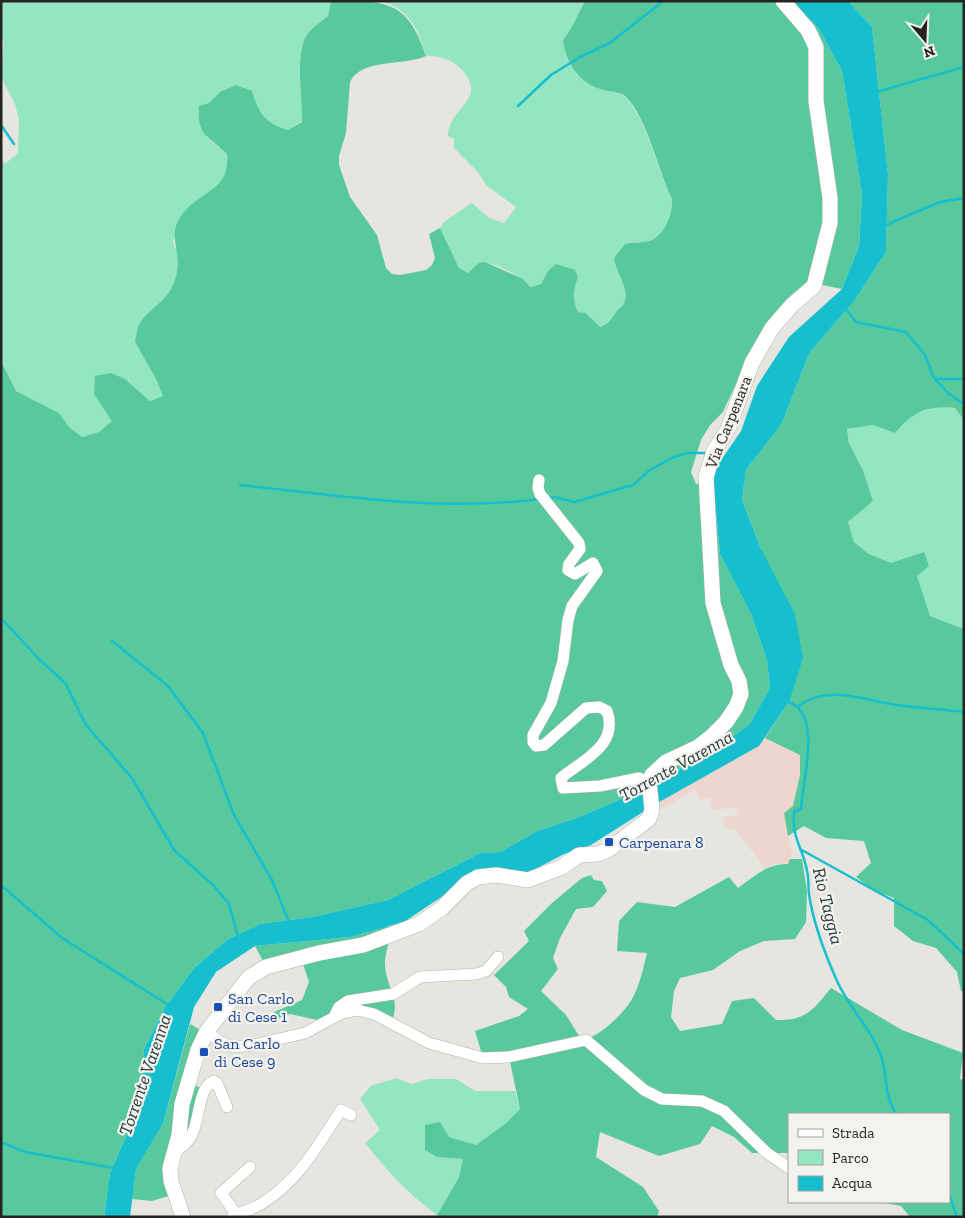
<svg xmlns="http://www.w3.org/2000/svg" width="965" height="1218" viewBox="0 0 965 1218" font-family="'Zilla Slab',serif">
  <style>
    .industrial { fill: #eed5cd }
    .green { fill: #94e6c2 }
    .forest { fill: #58c99d }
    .water { fill: #17bfce }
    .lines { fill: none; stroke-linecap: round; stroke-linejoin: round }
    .stream { stroke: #17bfce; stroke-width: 2.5 }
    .street-casing { stroke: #b3b2ac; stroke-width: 12 }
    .secondary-casing { stroke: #b3b2ac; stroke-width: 16 }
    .street { stroke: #fff; stroke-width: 11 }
    .secondary { stroke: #fff; stroke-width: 15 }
    .transit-dot { fill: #1a4fb4; stroke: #f3f2ec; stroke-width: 2 }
    .labels { text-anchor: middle; stroke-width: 4.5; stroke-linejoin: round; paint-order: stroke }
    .street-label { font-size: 16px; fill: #252422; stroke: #f3f2ec }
    .transit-label { font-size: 16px; fill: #164399; stroke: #f3f2ec; text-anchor: start }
    .water-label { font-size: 18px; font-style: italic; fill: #243c3f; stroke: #f3f2ec }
  </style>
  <rect width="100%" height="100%" fill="#e6e5df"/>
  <path class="industrial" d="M765,738L800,755V775L793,806L784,813L792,854L788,864H775L765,868L735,829L725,828L724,817L738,815L737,807L713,810L710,798L699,800L696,789L656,812L654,805L759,746Z"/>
  <path class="green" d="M1,1H331L328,16C320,22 310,29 305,38C295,59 303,99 302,121L288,130C265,123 259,114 252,91L220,92L209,103L206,137L227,154L228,165L223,180L212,192L197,200L173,241L178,257L177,274L172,290L139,326L135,342L156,379L163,396L150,401L125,379L94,394L113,421L99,432L82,437L69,427L59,413L16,391L1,361V159L5,164L18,153L19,120L15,104L1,77L4,42L1,38Z
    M381,1H585C577,15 573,28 563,40C572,70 577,82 608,91C616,93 623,93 628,100C650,129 656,167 672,199C673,212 666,233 652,240C645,243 633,242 625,244L614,258C615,272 631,290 624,303C623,307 619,308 616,312C610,320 609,324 599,327L587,313L578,312L572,294L578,277L548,271L541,284L529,287C521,275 500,266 485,262L468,273L459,268L440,228L444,222L472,203L489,218L504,223L516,207L487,186L478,172L454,148V139L448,136C448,108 490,99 461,69C453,60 437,55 426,56C418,29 410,10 381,1Z
    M936,407L955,408L964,420V629L930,616L916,576L869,554L854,542L848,522L873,501L863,470L849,443L847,429L873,425L895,432L909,416Z
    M396,1078L412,1084L428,1079H456L475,1091H515L520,1109L505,1124L476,1145L449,1137L437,1157L463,1159L459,1177L437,1215C408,1194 387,1171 365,1143L380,1130L360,1099L371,1086Z"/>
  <path class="forest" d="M331,1C388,1 407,0 426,56C405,66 361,58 350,82L346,133L339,156V165L350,197L377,235L386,268L392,274L400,275L426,270L432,265L435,258L429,234L440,228L459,268L468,273L479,263L485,262L523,279L530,287L541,284L548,271L556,264L575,270L578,277C573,291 572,298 578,312L586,313L600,327C609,324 610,320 616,312C619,308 623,307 624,303C631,290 615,272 614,258L625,244C633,242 645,243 652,240C666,233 673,212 672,199C658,170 647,118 626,97C621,92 611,92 604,90C580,85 566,63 563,40C573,28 577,15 585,1H792L819,29L842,71L862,194L859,246L842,289L808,282L753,347L723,412L710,425L701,440L691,472L696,484L713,481L720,554L751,614L767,660L770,688L749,725L708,753L645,789L579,817L537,831L500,852L480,853L388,900L312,917L260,924L227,940L194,968L166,1006L144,1049L138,1109L110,1173L104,1217H1V361L16,391L59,413L69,427L82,437L99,432L112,421L94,394L95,376L111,373L125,379L150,401L163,396L156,379L135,342C136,337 137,331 138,327C147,307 169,304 176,276C183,250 164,234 185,211C204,189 230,190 227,154C208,135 197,137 199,106L209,103L220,92L236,85L252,91C259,114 265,123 288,130L302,122C303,99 295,60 305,38C310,29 320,22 328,16Z
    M848,1H964V420L955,408C926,406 914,411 895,433L873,425L847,429L849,443L863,470L873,501L848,522L854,542L869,554L891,563L924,552L929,566L917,576L930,616L964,629V992L961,991L957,972L936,948L913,941L894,926V898L873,890L856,877L871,863L864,841L826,838L804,826L788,836L784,813L793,806L800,775V755L765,738L789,702L761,549L742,500L746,470L781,425L810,352L855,300L886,252L888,174L872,27Z
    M790,859H802L807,891L806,922L795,939L764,941L740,951L713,970L680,978L674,991L671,1017L680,1031L722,1024L732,1001L754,998L776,1020C806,1021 814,1009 831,988L902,1030L963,1053L960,1079L964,1080V1217H910L901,1206L879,1202H949V1114H789V1153H752L734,1137L712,1126L700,1144L659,1156L600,1132L596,1157L643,1187L659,1211L657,1217H436L459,1177L463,1159L437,1157L425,1150V1125L440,1122L449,1137L476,1145L505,1124L520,1109L509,1057L483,1058L475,1031L519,1016L528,1009L509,997L506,987L494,975L529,941L524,931L552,903L582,878L591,875L594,880L602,881L607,891L593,907L576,909L560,938L553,958L558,969L541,991L566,1015L581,1039C596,1041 625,1012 632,999C640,985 643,969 647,953L617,951L619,921L637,902L675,907L729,877L738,888C755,876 766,864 788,864Z
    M388,926C393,941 384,951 385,965C386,988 402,999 391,1023L357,1010L326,1022L290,1014L276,1019L274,1012L302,1000L309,982L301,958L266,967L255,946L350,937Z
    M190,1024L206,1033L189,1082L204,1090L198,1116L174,1151L175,1194L152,1201L132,1199L136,1169L163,1124Z"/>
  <path class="water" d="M792,1H848L872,27L888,174L886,252L855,300L810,352L781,425L746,470L742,500L761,549L795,614L803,658L789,702L759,746L654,805L591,845L564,854L528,873L483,869L404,922L350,937L255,946L216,972L194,1007L163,1124L136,1169L130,1217H104L110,1173L138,1109L144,1049L166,1006L194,968L227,940L260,924L312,917L388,900L480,853L500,852L537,831L579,817L645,789L708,753L749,725L770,688L767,660L751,614L720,554L713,481L717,466L741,431L757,386L789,337L842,289L859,246L862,194L842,71L819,29Z"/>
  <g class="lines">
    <path class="stream" d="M876,92L964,67
      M518,106L551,75L580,57L610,43L663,1
      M1,125L14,144
      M886,225L940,202L964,198
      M845,308L856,322L906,332L925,355L934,378L949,394L964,404
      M935,379H964
      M240,485C340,496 440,512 540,499
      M548,498L554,497L574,502L633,485L650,470L672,458L687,453H707
      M1,618L37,657L66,684L86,725L132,778L174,850L214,886L229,904L238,937
      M112,641L168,686L203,733L234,815L272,880L289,922
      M789,702C823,715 802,781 801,809L794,812C792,841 803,847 807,871C809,878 808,886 809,894C813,922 825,954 837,981C849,1008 871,1028 881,1056C889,1078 882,1091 896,1114
      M799,706C826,685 861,699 891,704C915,708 940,709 964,712
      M800,849L928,920L964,954
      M1,885L62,938L170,1006
      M1,1142L25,1152L114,1168
      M949,1194L957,1217"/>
    <defs>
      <path id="street" d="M539,480L538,488L540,494L579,543L580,549L569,564L568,570L575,574L593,563L597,571L572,606L568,620L563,661L551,703L533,735V742L536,746L544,745L586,708L599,707L607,711C619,745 583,760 561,778L563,788L600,786L639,778L643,780
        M335,1015L339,1007L348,1001L393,994L420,977L476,974L486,971L498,957
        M207,1031L219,1041L233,1047L254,1045L305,1033L342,1013L357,1010L374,1014L429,1043L483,1058L509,1057L586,1040L644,1090L662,1099L702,1101L724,1111L767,1153L789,1168
        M174,1150C178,1149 182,1147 185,1144C202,1130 195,1088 214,1081L217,1083L227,1107
        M236,1214L221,1193L250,1167
        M232,1217C241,1211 252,1210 261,1204C298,1182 318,1145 341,1110L351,1115"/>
      <path id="secondary" d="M183,1217L171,1181L170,1168L179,1135L182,1104L198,1050L207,1031L249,977L266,967L319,953L363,945L419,924L441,909L467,883L478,877L496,875L528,880L562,867L579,855L598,854L608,850L649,819L652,810L649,781L652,775L666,762L698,747L711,737L726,722L736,707L741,694L739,681L731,665L713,603L706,477L714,451L728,429L752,363L772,328L792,305L814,286L830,223V198L816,101V47L808,30L783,1"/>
    </defs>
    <use href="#street" class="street-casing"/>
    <use href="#secondary" class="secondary-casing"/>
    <use href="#street" class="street"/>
    <use href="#secondary" class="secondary"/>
  </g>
  <g class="transit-dot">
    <rect x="604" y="837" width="10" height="10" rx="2.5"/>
    <rect x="213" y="1002" width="10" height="10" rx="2.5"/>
    <rect x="199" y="1047" width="10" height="10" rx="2.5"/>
  </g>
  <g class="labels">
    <g class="street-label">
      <text transform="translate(728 422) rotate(-68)" y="6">Via Carpenara</text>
    </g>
    <g class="transit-label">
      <text x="619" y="848">Carpenara 8</text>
      <text x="228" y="1004">San Carlo<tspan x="228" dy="18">di Cese 1</tspan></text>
      <text x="214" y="1049">San Carlo<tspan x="214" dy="18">di Cese 9</tspan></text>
    </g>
    <g class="water-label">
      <text transform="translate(676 766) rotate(-29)" y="6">Torrente Varenna</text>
      <text transform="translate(828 906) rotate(76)" y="6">Rio Taggia</text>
      <text transform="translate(145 1075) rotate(-71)" y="6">Torrente Varenna</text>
    </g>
  </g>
  <rect width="965" height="1218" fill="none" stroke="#252422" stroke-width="5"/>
  <rect x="788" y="1113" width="162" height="90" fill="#f3f2ec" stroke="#a1a09b"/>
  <rect x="798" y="1129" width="25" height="8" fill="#ffffff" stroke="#a1a09b"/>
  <text x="832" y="1138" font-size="15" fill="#252422">Strada</text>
  <rect x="798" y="1150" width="25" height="15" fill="#94e6c2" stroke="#a1a09b"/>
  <text x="832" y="1163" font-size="15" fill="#252422">Parco</text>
  <rect x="798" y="1176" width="25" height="15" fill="#17bfce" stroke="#a1a09b"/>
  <text x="832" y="1188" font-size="15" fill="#252422">Acqua</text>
  <g transform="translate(925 40) rotate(161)" stroke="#f3f2ec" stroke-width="4" paint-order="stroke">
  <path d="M0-4L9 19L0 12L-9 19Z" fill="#252422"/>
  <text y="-8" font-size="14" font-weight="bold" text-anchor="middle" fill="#252422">N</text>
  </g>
</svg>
